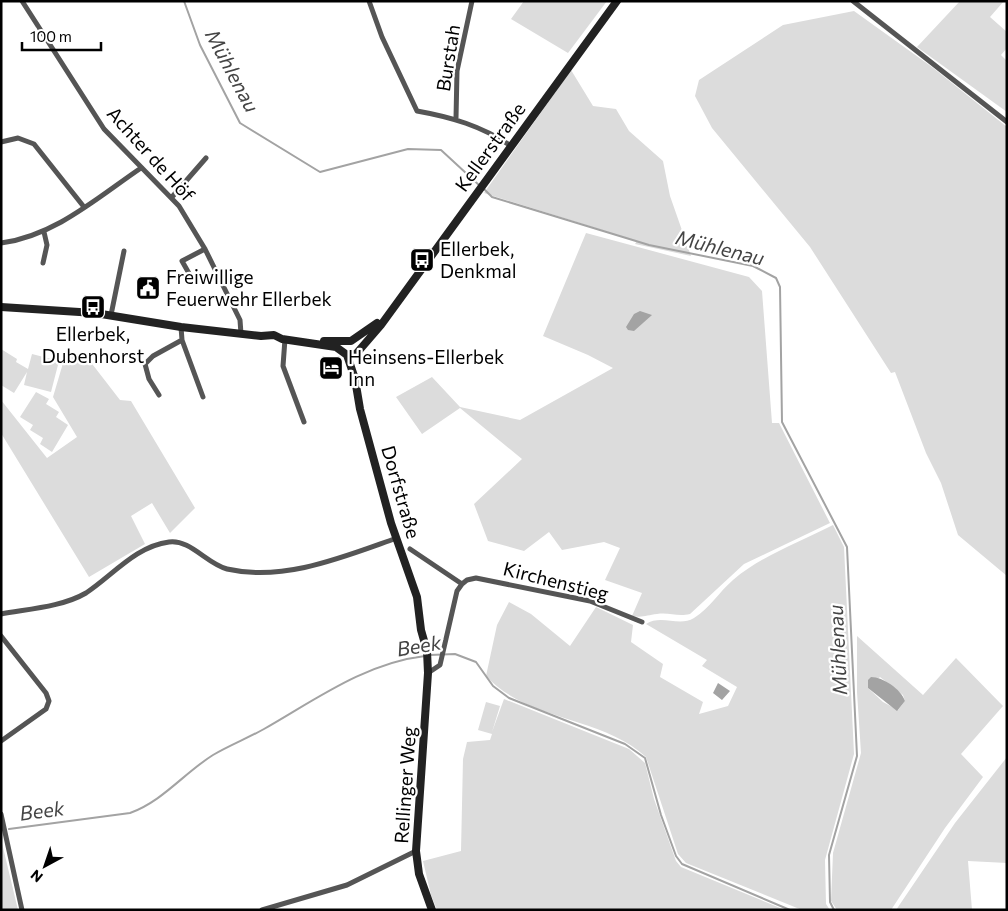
<svg xmlns="http://www.w3.org/2000/svg" width="1008" height="911" viewBox="0 0 1008 911" font-family="Commissioner,sans-serif">
  <style>
    .green { fill: #dcdcdc; fill-rule: evenodd }
    .water { fill: #a3a3a3 }
    .lines { fill: none; stroke-linecap: round; stroke-linejoin: round }
    .stream { stroke: #a3a3a3; stroke-width: 2 }
    .street { stroke: #555; stroke-width: 5 }
    .secondary { stroke: #222; stroke-width: 8 }
    .labels { text-anchor: middle; stroke-width: 4.5; stroke-linejoin: round; paint-order: stroke }
    .street-label { font-size: 19px; fill: #000; stroke: #fff }
    .poi-label { font-size: 19px; fill: #000; stroke: #fff; text-anchor: start }
    .water-label { font-size: 20px; font-style: italic; fill: #444; stroke: #fff }
  </style>
  <rect width="100%" height="100%" fill="#fff"/>
  <path class="green" d="M524,1H607L568,53L511,19Z
    M960,1H1004L990,17L1007,32V48L1001,55L1007,61V112L917,47Z
    M854,11L932,67L1007,127V576L958,535L941,483L926,453L895,372L891,373L810,247L712,128L695,96L699,80L783,25Z
    M571,70L593,106L616,109L629,131L663,161L670,196L691,256L635,244L637,241L484,193Z
    M586,233L749,277L762,291L772,423H779L830,523L744,564L690,614C677,617 669,612 657,614C647,615 643,618 632,616L642,593L605,580L620,548L604,542L562,550L549,532L524,551L488,541L474,504L522,459L460,408L422,434L396,397L432,377L460,407L520,420L613,368L588,355L543,336Z
    M1,349L17,359L16,362L28,369L32,354L59,361L51,392L24,385L27,372L14,393L1,385Z
    M66,353L86,356L120,400L131,401L195,508L170,533L152,503L131,516L145,544L89,577L1,433V400L47,458L77,437L53,397Z
    M36,392L49,399L46,404L59,412L56,417L68,425L52,452L40,444L43,438L30,430L33,425L20,417Z
    M833,525L844,547L854,754L825,860L826,904L830,910H802L686,863L678,854L646,757C602,716 527,721 486,676L497,625L509,602L531,614L570,646L596,607L633,625L631,642L663,664L660,677L703,702L699,714L728,706L737,687L702,666L707,660L646,624C661,614 679,627 694,618C710,608 719,592 733,580C761,556 800,542 833,525Z
    M857,636L923,695L956,658L1003,706L961,754L983,777L945,828L891,910H837L831,901L833,853L861,753L857,692ZM880,677L903,695L905,701L898,710L883,702L868,688Z
    M504,699L629,749L645,763L654,799L676,861L681,867L785,910H437L431,895L423,861L461,851L463,759L467,742L490,740L492,734L478,730L486,702L500,706L492,732Z
    M1007,757V863L968,861L972,910H896L955,823Z
    M1,839L18,910H1Z"/>
  <path class="water" d="M640,311L652,315L634,331L628,330L626,327L634,314Z
    M871,677C883,677 901,689 905,701L897,711L868,688V680Z
    M718,683L730,691L722,700L713,693Z"/>
  <g class="lines">
    <path class="stream" d="M184,1L200,45L240,123L320,172L408,149L441,150L480,186
      M484,189L492,197L649,245L753,266L776,278L780,287L782,422L847,547L857,756L829,855L830,902L834,910
      M430,655L455,654L476,662L493,686L509,698L625,744L645,758L661,815L676,856L682,864L790,910
      M9,829L130,813C163,801 184,773 213,755C230,745 248,738 264,729C315,700 365,663 425,656
      M1,830V829"/>
    <path class="street" d="M22,1L104,129L179,206L205,249L240,320L241,334
      M369,1L382,37L417,111C451,117 482,126 511,146
      M853,1L1007,122
      M456,118L457,71L472,1
      M1,142L18,138L34,144L84,207
      M172,197L206,158
      M1,243C55,236 98,197 141,168
      M43,263L47,245L44,232
      M191,277L182,261L205,249
      M111,315L124,251
      M285,339L283,366L304,422
      M182,340L203,397
      M159,395L149,379L145,364L153,356L182,340L181,327
      M410,549L462,584L467,580L476,578L590,601L642,622
      M1,614C28,609 62,607 86,593C112,576 136,546 169,542C190,539 207,564 227,569C284,582 343,557 397,538
      M1,636L46,693L49,701L46,709L1,741
      M428,673L440,665L457,591L462,584
      M1,814L22,910
      M262,910L347,885L416,851"/>
    <path class="secondary" d="M1,307L95,313L181,327L261,336L274,335L282,339L336,347L347,355L355,379L360,409L391,523L417,597L421,630L427,651L428,673L416,851L419,874L432,910
      M324,341H351L377,323
      M347,355L356,354L381,325L617,1"/>
  </g>
  <defs>
    <symbol id="bus-square" viewBox="-11 -11 22 22"><rect x="-9" y="-9" width="18" height="18" rx="4" fill="#000" stroke="#fff"/><path d="M-5-6H5V4H4V6H2V4H-2V6H-4V4H-5ZM-3.5-4V0h7V-4ZM-3.5 1.2v1.5H-2V1.2ZM2 1.2v1.5H3.5V1.2Z" fill="#fff"/></symbol>
    <symbol id="civic-square" viewBox="-11 -11 22 22"><rect x="-9" y="-9" width="18" height="18" rx="4" fill="#000" stroke="#fff"/><path d="M-.6-6.5H3V-4.5H.6V-3L4-1V1h2V6H-6V1h2V-1L-.6-3ZM-1.2 2.5V6h2.4V2.5Z" fill="#fff"/></symbol>
    <symbol id="hotel-square" viewBox="-11 -11 22 22"><rect x="-9" y="-9" width="18" height="18" rx="4" fill="#000" stroke="#fff"/><path d="M-6-4.5h1.5V1H6V5H4.5V3h-9V5H-6ZM-4 0a1.8 1.8 0 1 1 3.6 0ZM.5 0V-2.5h3Q6-2.5 6 0Z" fill="#fff"/></symbol>
  </defs>
  <g fill-rule="evenodd">
    <use href="#bus-square" x="408" y="246" width="28" height="28"/>
    <use href="#civic-square" x="134" y="274" width="28" height="28"/>
    <use href="#bus-square" x="79" y="293" width="28" height="28"/>
    <use href="#hotel-square" x="317" y="354" width="28" height="28"/>
  </g>
  <g class="labels">
    <g class="street-label">
      <text transform="translate(448 58) rotate(-81)" y="7">Burstah</text>
      <text transform="translate(490 147) rotate(-54)" y="7">Kellerstraße</text>
      <text transform="translate(151 154) rotate(48)" y="7">Achter de Höf</text>
      <text transform="translate(401 492) rotate(74)" y="7">Dorfstraße</text>
      <text transform="translate(556 581) rotate(14)" y="7">Kirchenstieg</text>
      <text transform="translate(405 785) rotate(-86)" y="7">Rellinger Weg</text>
    </g>
    <g class="poi-label">
      <text x="440" y="256">Ellerbek,<tspan x="440" dy="22">Denkmal</tspan></text>
      <text x="166" y="284">Freiwillige<tspan x="166" dy="22">Feuerwehr Ellerbek</tspan></text>
      <text x="93" y="341" text-anchor="middle">Ellerbek,<tspan x="93" dy="22">Dubenhorst</tspan></text>
      <text x="348" y="364">Heinsens-Ellerbek<tspan x="348" dy="22">Inn</tspan></text>
    </g>
    <g class="water-label">
      <text transform="translate(232 71) rotate(62)" y="7">Mühlenau</text>
      <text transform="translate(720 248) rotate(14)" y="7">Mühlenau</text>
      <text transform="translate(419 646) rotate(-9)" y="7">Beek</text>
      <text transform="translate(838 650) rotate(-93)" y="7">Mühlenau</text>
      <text transform="translate(42 811) rotate(-7)" y="7">Beek</text>
    </g>
  </g>
  <rect width="1008" height="911" fill="none" stroke="#000000" stroke-width="5"/>
  <g transform="translate(45 866) rotate(220)" stroke="#ffffff" stroke-width="4" paint-order="stroke">
  <path d="M0-4L9 19L0 12L-9 19Z" fill="#000000"/>
  <text y="-8" font-size="14" font-weight="bold" text-anchor="middle" fill="#000000">N</text>
  </g>
  <path d="M22 42v8h79v-8" fill="none" stroke="#000000" stroke-width="2.5"/>
  <text x="30" y="42" font-size="15" fill="#000000" stroke="#ffffff" stroke-width="4" paint-order="stroke">100 m</text>
</svg>
